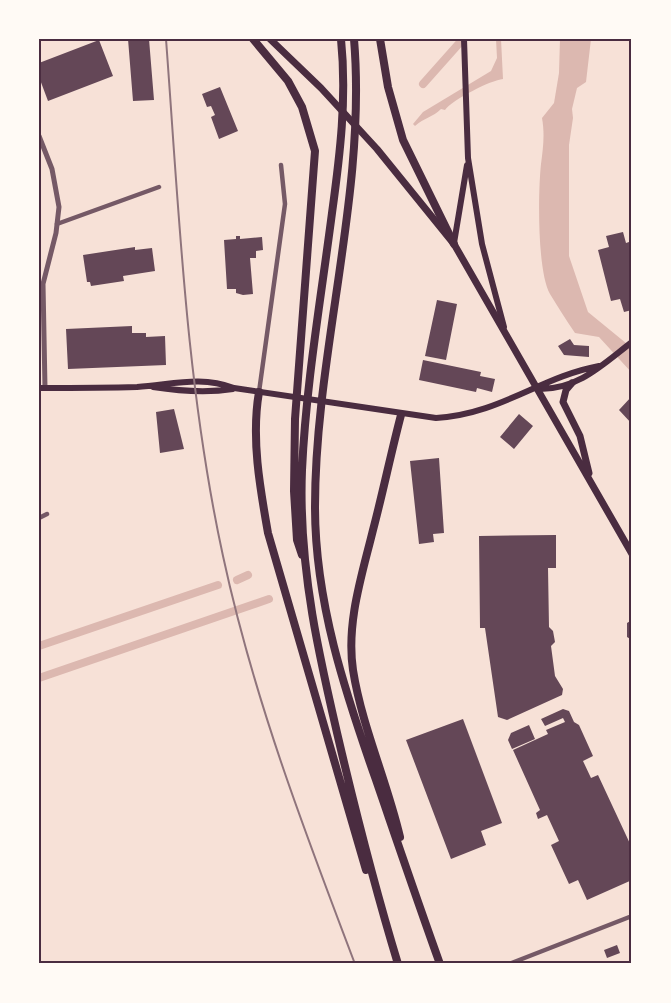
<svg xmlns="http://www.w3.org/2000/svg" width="671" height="1003" viewBox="0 0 671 1003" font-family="'Nunito Sans',sans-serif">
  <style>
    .water { fill: #dcb8b0 }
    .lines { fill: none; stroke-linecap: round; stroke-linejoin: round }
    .canal { stroke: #dcb8b0; stroke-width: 8 }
    .building { fill: #644757 }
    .minor { stroke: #755966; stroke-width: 4.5 }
    .tertiary { stroke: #755966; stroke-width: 5 }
    .secondary { stroke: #4a2c40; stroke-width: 6 }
    .primary { stroke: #4a2c40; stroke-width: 7 }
    .trunk { stroke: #4a2c40; stroke-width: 8 }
    .rail { stroke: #8f747c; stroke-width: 2 }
    .neatline { fill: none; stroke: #4a2c40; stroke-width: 2 }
  </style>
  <rect width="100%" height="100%" fill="#f7e1d7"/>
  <path class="water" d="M496,39H501L503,79C491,80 452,100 445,110L441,109C433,117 424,118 415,126L413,124L423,112L491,71L497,58Z
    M560,39H591L586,82L577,88L572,109L573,118L569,145V256L588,312L632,348V373L599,337L575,333C566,320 558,307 550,294C537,271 538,192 541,164C543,148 545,135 542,118L554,103L559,73Z"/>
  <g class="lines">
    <path class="canal" d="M423,84L463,39
      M237,580L248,575
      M39,646L218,585
      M39,678L269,599"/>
  </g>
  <path class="building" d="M128,39H149L154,100L133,101Z
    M99,40L113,76L48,101L39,77V63Z
    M220,87L238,131L219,139L211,117L215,115L211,106L207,107L202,94Z
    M623,232L626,243L632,241V310L624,312L620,299L611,301L598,250L609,247L606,236Z
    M236,236H240V239L262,237L263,250L256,251V258H250L253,294L243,295L236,293V289H227L224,240L236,239Z
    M135,247V250L152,248L155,271L123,276L124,281L91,286L90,282H87L83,255Z
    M437,300L457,304L446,360L425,356Z
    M132,326V333H146V337L165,336L166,365L68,369L66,329Z
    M570,339L574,345L589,346V357L564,355L558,346Z
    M423,360L481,372L480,376L495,379L492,392L477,388L476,392L419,380Z
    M632,396V424L619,410Z
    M174,409L184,449L160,453L156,412Z
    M519,414L533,426L514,449L500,437Z
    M439,458L444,533L433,534L434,542L419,544L410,461Z
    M556,535V568H548L549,627L553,631L555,642L551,646L555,676L563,689L562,695L507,720L498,717L485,628H480L479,536Z
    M632,620V640L627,637V623Z
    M563,709L569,711L574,722L579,725L593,756L583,761L591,778L598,775L632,848V880L587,900L578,880L569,884L551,845L559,841L547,815L538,819L536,813L540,810L513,750L548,734L546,730L565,722L563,718L545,726L541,719Z
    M463,719L502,823L481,831L486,845L451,859L406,740Z
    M529,725L535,739L512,749L508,740L511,733Z
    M617,945L620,953L607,958L604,950Z"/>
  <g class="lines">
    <path class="minor" d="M57,224L159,187
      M259,392L285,204L281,165
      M39,518L47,514
      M509,964L632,916"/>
    <path class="tertiary" d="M39,136L52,169L59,207L56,233L43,284L45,388"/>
    <path class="secondary" d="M464,39L468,158L482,244L504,327
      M454,243L467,165
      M153,387C179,391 207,393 233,389
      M39,388C72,388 104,388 137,387C171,385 200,375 234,388L436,418C501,414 540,377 599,366
      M540,389C579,389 603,364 632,342"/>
    <path class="primary" d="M270,39L321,88L377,149L454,244L632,554
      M572,383L566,390L563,402L580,436L589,473"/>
    <path class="trunk" d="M253,39L288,81L302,107L315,151L295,419L294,491L297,540L302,555
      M341,39C347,98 340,155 332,213C321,298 306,384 302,470C298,568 320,661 342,754C359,825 377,895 398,964
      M354,39C367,193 315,352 315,507C315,602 345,692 376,780C397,841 418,903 440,964
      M380,39L388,87L403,140L454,244
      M259,392C251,438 260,488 268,533L366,870
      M400,837C387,781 362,727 353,670C346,623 362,575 373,530C383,492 391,453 401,415"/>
    <path class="rail" d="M166,39C179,212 186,386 223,556C253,696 304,830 355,964"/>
  </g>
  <rect width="671" height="1003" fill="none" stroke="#fffaf5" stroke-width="81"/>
  <rect x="40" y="40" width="590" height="922" class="neatline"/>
</svg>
